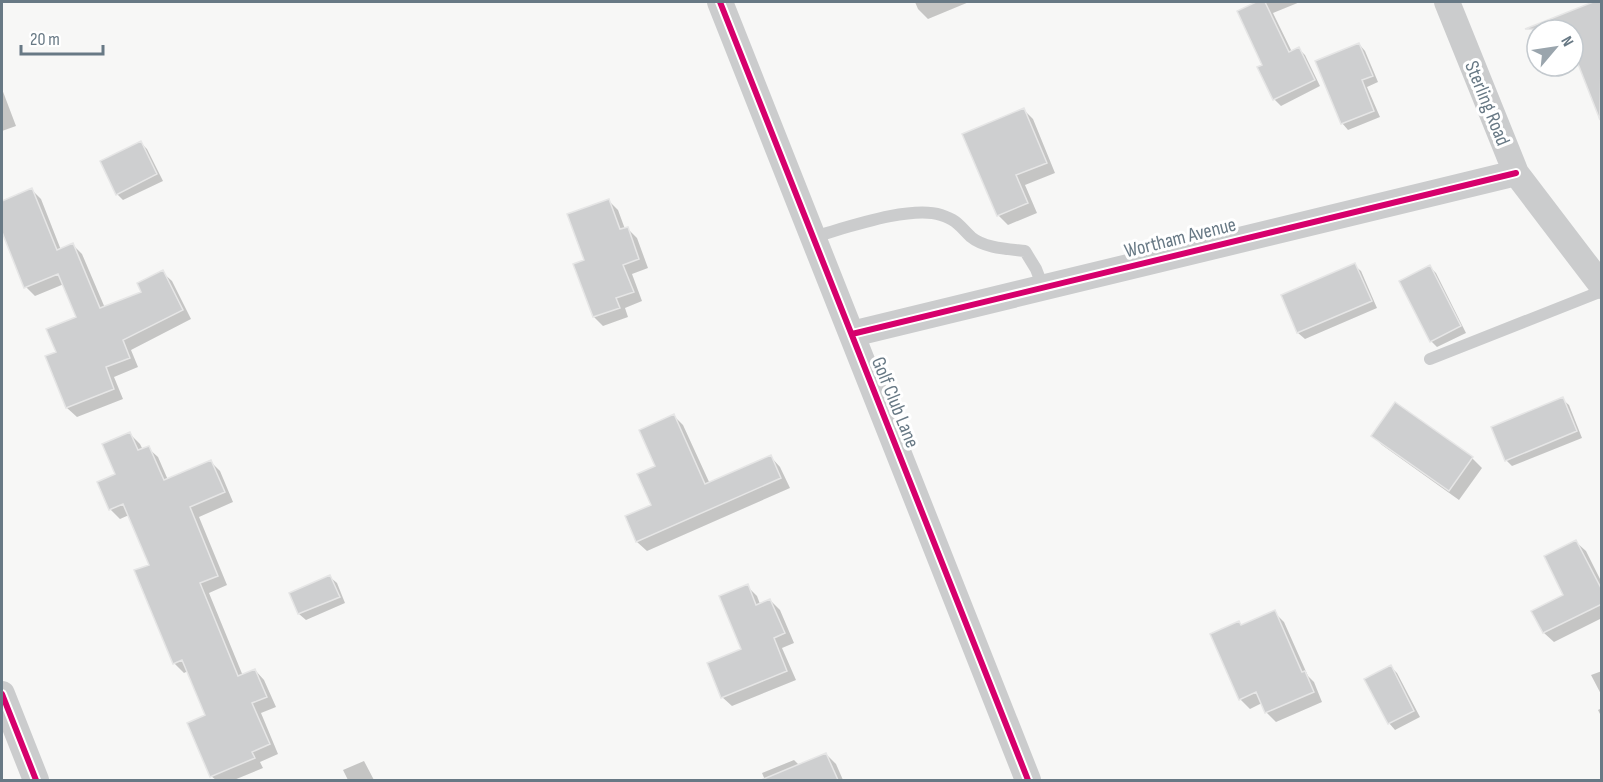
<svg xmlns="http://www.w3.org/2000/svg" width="1603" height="782" viewBox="0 0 1603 782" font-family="'Sofia Sans Condensed',sans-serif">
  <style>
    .shadow { fill: #0003 }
    .building { fill: #cecfd0; stroke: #e6e6e6; stroke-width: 1.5 }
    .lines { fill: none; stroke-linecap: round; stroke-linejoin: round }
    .lane { stroke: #cbcccd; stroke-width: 12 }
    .street { stroke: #cbcccd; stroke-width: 26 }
    .cycleway-casing { stroke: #fff; stroke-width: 10 }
    .cycleway { stroke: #d6006c; stroke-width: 6 }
    .labels { text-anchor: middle; stroke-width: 6; stroke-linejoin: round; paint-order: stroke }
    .street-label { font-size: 20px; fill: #687985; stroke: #fff }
  </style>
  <rect width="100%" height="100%" fill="#f7f7f6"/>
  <path class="shadow" d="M915,2H969L928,19L918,9Z
    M1255,2H1300L1273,13L1292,52L1299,49L1305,55L1320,86L1281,106L1274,99L1264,66Z
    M1598,2H1602V94L1596,96V99L1602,97V107L1593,99L1573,47V30H1566L1561,16Z
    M1359,44L1365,51L1378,82L1367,87L1380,117L1348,130L1342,123Z
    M2,89L16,126L2,131Z
    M1024,110L1033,119L1055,173L1025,185L1037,213L1008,225L998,215Z
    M141,143L147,149L163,181L123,200L117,194Z
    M32,190L41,199L61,250L73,245L82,254L105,308L143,293L162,272L172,281L191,319L131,350L138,367L114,377L123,399L77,417L67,408L47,357L58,353L78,318L64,284L35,296L26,287L2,228V203Z
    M609,201L618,210L625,229L627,228L637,238L648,268L632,274L642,301L625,308L628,317L603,326L594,317L586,261Z
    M1354,265L1361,271L1377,308L1305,339L1298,333L1283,296Z
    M1430,267L1436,273L1466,333L1437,347L1431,341Z
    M1562,399L1569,405L1582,438L1512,466L1506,460Z
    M674,416L683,425L710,484L771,457L780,467L790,488L647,551L637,542L627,517L653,505L657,466Z
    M130,434L140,444L143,450L148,448L158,457L168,480L211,462L220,471L233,502L199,517L227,585L209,593L243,676L255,670L264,680L276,707L261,713L278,754L260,762L263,768L234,780H216L211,776L207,715L188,671L184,673L174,663L151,566L129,515L120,519L110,509L117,475Z
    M1373,436L1472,458L1482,468L1459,500L1382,445Z
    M1576,542L1586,551L1602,583V618L1554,642L1544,633L1533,611L1565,596Z
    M330,577L337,583L345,603L306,620L299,614L291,593Z
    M747,586L757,596L760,604L770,600L780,610L794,643L782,648L796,680L732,706L722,697L743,650Z
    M1274,612L1284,622L1308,676L1314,682L1322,702L1276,722L1266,712L1262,703L1250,709L1240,699L1239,623L1242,626Z
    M1391,667L1397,673L1420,717L1395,730L1389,723Z
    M1602,671V696L1591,675Z
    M1602,708V718L1598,710Z
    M826,754L836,764L843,780H765L762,773L794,760L800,766Z
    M364,761L374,780H348L343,770Z"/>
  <path class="building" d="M1256,2H1265L1289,52L1299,47L1315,80L1273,100L1257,67L1262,65L1237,11Z
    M1593,2H1602L1600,120L1573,51V30L1525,29Z
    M1359,43L1373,76L1362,80L1374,111L1341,124L1315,61Z
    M1024,108L1047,163L1016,175L1028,203L997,216L962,134Z
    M141,141L157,174L116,195L100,161Z
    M32,188L57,250L73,243L100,308L141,292L137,283L163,270L183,310L123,340L130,358L106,367L114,389L66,408L45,356L56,352L46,329L76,317L58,274L24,288L2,232V201Z
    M609,199L620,229L628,227L639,259L623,265L634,292L616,298L620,308L593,317L573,264L584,260L567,214Z
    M1355,263L1372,301L1297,333L1281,295Z
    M1430,265L1461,326L1430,342L1399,281Z
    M1563,397L1577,431L1505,461L1491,427Z
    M1395,402L1473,457L1449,491L1371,436Z
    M674,414L705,484L771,455L781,478L636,542L625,516L651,505L637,474L655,466L639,430Z
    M130,432L138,450L149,446L164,480L211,460L225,492L190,507L218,576L200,583L238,676L255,669L267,697L252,703L270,744L252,752L255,758L210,777L187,723L205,715L182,660L173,664L134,570L149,565L123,504L109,510L97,482L115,474L102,444Z
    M1576,540L1602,590V604L1543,633L1531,611L1563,595L1544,556Z
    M330,575L340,597L298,614L289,593Z
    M748,584L756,605L770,599L785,633L774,638L787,671L721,698L707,663L741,649L719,596Z
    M1275,610L1302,672L1305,671L1314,692L1265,713L1256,692L1239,700L1210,634L1239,621L1241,625Z
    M1391,665L1414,711L1388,724L1364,679Z
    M826,753L838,780H761Z"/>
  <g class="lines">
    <path class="lane" d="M813,237C846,228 910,205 941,215C959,221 959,226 971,237C984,248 1008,249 1025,251L1036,269L1043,287
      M1430,359L1602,291"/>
    <path class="street" d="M720,2L1028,780
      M1447,2L1516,173L1602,286
      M852,334L1516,173
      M2,694L36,780"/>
    <defs>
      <path id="cycleway" d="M720,2L1028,780
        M852,334L1516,173
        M2,694L36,780"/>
    </defs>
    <use href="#cycleway" class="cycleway-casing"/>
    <use href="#cycleway" class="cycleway"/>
  </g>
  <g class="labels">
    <g class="street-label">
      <text transform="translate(1488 103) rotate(68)" y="7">Sterling Road</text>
      <text transform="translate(1180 237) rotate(-14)" y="7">Wortham Avenue</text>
      <text transform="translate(896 402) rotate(68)" y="7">Golf Club Lane</text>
    </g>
  </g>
  <rect width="1603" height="782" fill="none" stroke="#687985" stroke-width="6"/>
  <g transform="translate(1555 48) rotate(61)"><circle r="28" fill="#ffffff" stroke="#c3c9ce" stroke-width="1.5"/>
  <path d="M0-4.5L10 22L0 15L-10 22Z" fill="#9aa5ad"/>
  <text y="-9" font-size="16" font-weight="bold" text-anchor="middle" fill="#687985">N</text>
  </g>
  <path d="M21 45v9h82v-9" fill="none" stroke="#687985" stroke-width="3"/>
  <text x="30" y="45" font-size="18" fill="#687985" stroke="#ffffff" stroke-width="4.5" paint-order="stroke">20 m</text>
</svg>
